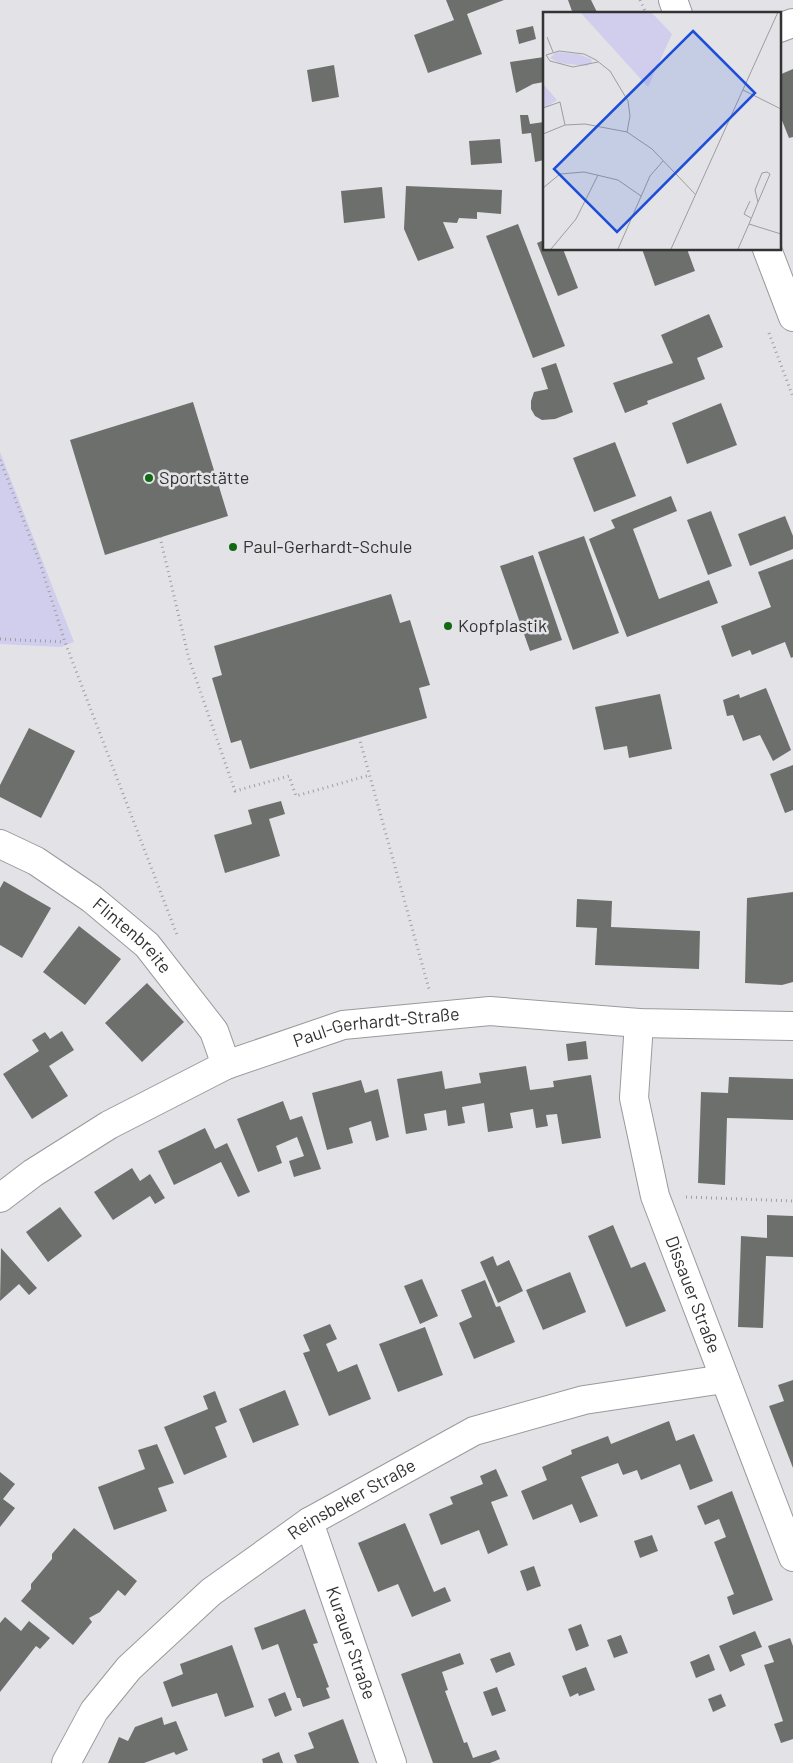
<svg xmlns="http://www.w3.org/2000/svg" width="793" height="1763" viewBox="0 0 793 1763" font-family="Barlow,sans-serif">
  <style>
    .green { fill: #d0cded }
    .building { fill: #6d6f6d }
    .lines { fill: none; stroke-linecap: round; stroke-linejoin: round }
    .minor-casing { stroke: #9a9a9d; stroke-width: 30 }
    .tertiary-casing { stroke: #9a9a9d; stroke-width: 30 }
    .path { stroke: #9f9fa2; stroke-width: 3; stroke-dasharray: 1 4; stroke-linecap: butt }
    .minor { stroke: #fff; stroke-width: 28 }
    .tertiary { stroke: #fff; stroke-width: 28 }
    .poi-dot { fill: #106a12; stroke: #e3e3e7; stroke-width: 2 }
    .labels { text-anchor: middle; stroke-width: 5; stroke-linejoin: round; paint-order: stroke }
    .poi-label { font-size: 18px; fill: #333334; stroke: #e3e3e7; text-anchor: start }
    .street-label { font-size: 18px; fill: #333334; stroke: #e3e3e7 }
    .inset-road { fill: none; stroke: #9d9d9f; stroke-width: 1 }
    .view { fill: #1d4ed8; fill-opacity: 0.15; stroke: #1d4ed8; stroke-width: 2.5 }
    .inset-edge { fill: none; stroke: #333334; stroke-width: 2.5 }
  </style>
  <rect width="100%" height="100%" fill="#e3e3e7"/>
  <path class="green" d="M0,452L74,642L61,647L0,644Z"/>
  <path class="building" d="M446,0H504L467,14L482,54L428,73L414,35L454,20Z
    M568,0H591L598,14H573Z
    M533,26L536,39L519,44L516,30Z
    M544,57V82L533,84L516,93L510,62Z
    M334,65L339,97L312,102L307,70Z
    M793,69V137L789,138L779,113V75Z
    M520,115H528L530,124L544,122V160L535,162L531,133L522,134Z
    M500,139L502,163L471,165L469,141Z
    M406,186L502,190L501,214L477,212V219L459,218L457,223L443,222L454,248L418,261L404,229Z
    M382,187L385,218L344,223L341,191Z
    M518,224L565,346L533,358L486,236Z
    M544,240V249H563L578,288L558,296L537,243Z
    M642,249H687L695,271L655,286Z
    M709,314L723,347L697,358L705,379L647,401L648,404L625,413L613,383L673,363L661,335Z
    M556,363L573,412L555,419L542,420L535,416L531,409V401L534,392L548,389L541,368Z
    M193,402L228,516L105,555L70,440Z
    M721,403L737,445L687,464L672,423Z
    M615,442L636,496L594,512L573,458Z
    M671,496L677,511L633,529L659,599L709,580L718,603L627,637L589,539L615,528L611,520Z
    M711,511L732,566L708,575L687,520Z
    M785,516L793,536V549L750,566L738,534Z
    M584,536L619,633L573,650L538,552Z
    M533,555L562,640L530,651L500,566Z
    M793,559V657L791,658L785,642L752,655L750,650L732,657L721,626L771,607L758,572Z
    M391,594L400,623L410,620L430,685L419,688L427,718L250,769L241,740L231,743L212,678L222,675L214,646Z
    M766,688L791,750L773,761L760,735L743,741L733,715L727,716L723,700L739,694L740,698Z
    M660,694L672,749L629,758L627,746L604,750L595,707Z
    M29,728L75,751L41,818L0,797V785Z
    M793,765V810L785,813L770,774Z
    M281,801L285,814L269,819L280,856L225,873L214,835L252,824L248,810Z
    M4,881L51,908L22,958L0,945V888Z
    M793,892V982L782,985L745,983L747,898Z
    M577,899L612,901L611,927L700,931L699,969L595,965L597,928L576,927Z
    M79,926L121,959L85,1005L43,972Z
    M147,983L184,1022L142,1062L105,1023Z
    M62,1031L74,1050L49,1066L68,1096L32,1119L3,1074L39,1051L32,1040L45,1032L50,1039Z
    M586,1041L588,1059L568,1061L566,1044Z
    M526,1066L530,1090L554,1087L553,1081L591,1075L601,1138L562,1144L557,1114L546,1115L548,1126L536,1128L533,1109L510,1113L513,1128L488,1132L484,1103L462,1107L465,1123L448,1126L446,1110L424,1114L427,1130L406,1134L397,1079L442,1071L445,1089L481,1083L479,1073Z
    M729,1077L793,1079V1120L727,1118L725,1185L698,1183L701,1092L728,1093Z
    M361,1080L365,1093L378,1089L389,1137L376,1141L371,1121L349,1128L353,1143L327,1150L312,1093Z
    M283,1101L290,1120L302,1116L321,1169L294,1177L289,1161L304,1156L297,1137L276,1146L282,1163L258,1172L237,1119Z
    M205,1128L215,1149L227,1143L250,1192L238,1197L221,1162L174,1185L158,1151Z
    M132,1168L140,1181L150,1174L165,1198L155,1204L150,1196L113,1220L94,1192Z
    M60,1207L82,1236L48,1262L26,1232Z
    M767,1215L793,1216V1257L766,1256L763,1328L738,1327L741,1236L767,1238Z
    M613,1225L631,1268L645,1262L666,1311L626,1327L588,1236Z
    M1,1248L37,1288L29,1295L19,1284L0,1301Z
    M493,1256L497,1266L509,1260L523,1291L498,1303L480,1262Z
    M570,1272L586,1312L543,1330L526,1290Z
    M422,1279L438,1316L420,1324L404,1286Z
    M485,1280L496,1307L500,1306L515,1342L474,1359L459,1323L472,1317L461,1290Z
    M330,1324L337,1339L326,1344L338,1372L357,1364L371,1399L329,1416L303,1353L310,1351L303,1335Z
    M425,1327L443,1375L398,1392L379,1344Z
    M793,1380V1468L769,1406L784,1401L778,1385Z
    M285,1390L299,1425L253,1443L239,1409Z
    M215,1391L227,1422L215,1427L227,1457L184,1475L164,1427L208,1409L203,1396Z
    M669,1421L676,1441L694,1434L713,1481L690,1490L680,1464L641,1480L637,1470L623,1475L618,1463L581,1477L598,1516L580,1523L572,1504L533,1520L521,1491L547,1480L542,1467L572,1454L571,1450L608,1436L611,1444Z
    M157,1444L174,1483L158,1488L167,1511L114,1530L98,1487L145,1469L138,1450Z
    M496,1469L508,1496L491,1502L508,1545L488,1554L479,1530L441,1545L429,1514L453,1504L450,1497L483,1484L480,1476Z
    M0,1472L15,1484L3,1499L15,1508L0,1527Z
    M732,1491L773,1600L733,1615L727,1597L734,1594L714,1542L726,1537L719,1519L705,1525L697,1506Z
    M405,1523L434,1592L445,1587L451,1601L412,1617L398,1584L378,1592L358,1543Z
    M74,1528L137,1581L125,1596L118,1590L100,1612L89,1618L92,1622L73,1645L21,1601L31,1589V1584L52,1559V1554Z
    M652,1535L658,1551L640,1558L634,1541Z
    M534,1566L541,1586L527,1591L520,1571Z
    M305,1609L318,1643L313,1644L329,1687L326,1688L330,1698L303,1707L300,1698H297L278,1644L262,1650L254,1628Z
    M5,1617L21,1631L29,1621L50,1638L40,1649L36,1646L0,1692V1623Z
    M581,1624L589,1646L576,1651L568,1629Z
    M755,1631L762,1647L741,1655L745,1665L730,1672L719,1646Z
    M621,1635L628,1653L614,1658L607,1640Z
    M790,1638L793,1646V1739L781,1743L774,1724L783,1721L764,1665L774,1662L768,1646Z
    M232,1645L254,1707L225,1717L217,1693L172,1707L163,1682L183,1674L180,1664Z
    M510,1652L515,1665L496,1673L490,1659Z
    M460,1653L464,1664L442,1672L448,1690L445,1691L464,1743L467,1742L473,1758L496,1750L500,1759L490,1763H433L401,1674Z
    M709,1654L715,1670L696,1678L690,1662Z
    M586,1667L595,1690L579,1696L578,1693L570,1697L562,1676Z
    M497,1687L506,1711L492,1716L483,1692Z
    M285,1692L292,1710L275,1717L268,1699Z
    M721,1694L726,1706L713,1712L708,1699Z
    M162,1717L164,1725L176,1721L188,1750L176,1755L174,1752L144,1763H108L119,1737L128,1741L135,1727Z
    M343,1719L359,1763H297L294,1755L314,1748L308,1733Z
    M279,1752L283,1763H263L262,1759Z"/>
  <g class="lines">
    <defs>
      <g id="minor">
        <path d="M779,28L793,23"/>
        <path id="s1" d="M0,844L36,861L92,899L147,945L214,1031L226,1065"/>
        <path id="s2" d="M639,1023L634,1098L655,1196L793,1557"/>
        <path id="s3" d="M0,1198L33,1173L109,1125L226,1065L343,1025L490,1011L639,1023L793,1026"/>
        <path id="s4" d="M309,1522L392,1763"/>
        <path id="s5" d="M66,1763L94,1711L129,1668L211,1592L309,1522L474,1431L584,1400L724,1379"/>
      </g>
      <path id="tertiary" d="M673,0L678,14
        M767,249L793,317"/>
    </defs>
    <use href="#minor" class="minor-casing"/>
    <use href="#tertiary" class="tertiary-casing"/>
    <path class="path" d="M640,0L645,11
      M769,333L793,397
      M0,460L39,560L65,642L177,935
      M160,537L189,659L235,791L289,776L296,796L370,775
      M0,639L65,642
      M359,737L429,989
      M686,1197L793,1201"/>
    <use href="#minor" class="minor"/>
    <use href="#tertiary" class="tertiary"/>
  </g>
  <g class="poi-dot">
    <circle cx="149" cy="478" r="5"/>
    <circle cx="233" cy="547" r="5"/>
    <circle cx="448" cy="626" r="5"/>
  </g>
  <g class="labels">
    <g class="poi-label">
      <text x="159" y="484">Sportstätte</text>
      <text x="243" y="553">Paul-Gerhardt-Schule</text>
      <text x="458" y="632">Kopfplastik</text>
    </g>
    <g class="street-label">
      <text dy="6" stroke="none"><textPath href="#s1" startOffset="162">Flintenbreite</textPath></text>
      <text dy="6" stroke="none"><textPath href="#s3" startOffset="419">Paul-Gerhardt-Straße</textPath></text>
      <text dy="6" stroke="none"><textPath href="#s2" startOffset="281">Dissauer Straße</textPath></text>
      <text dy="6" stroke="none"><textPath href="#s5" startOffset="395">Reinsbeker Straße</textPath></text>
      <text dy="6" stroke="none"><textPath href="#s4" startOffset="128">Kurauer Straße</textPath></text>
    </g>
  </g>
  <g transform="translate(543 12)">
    <rect width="238" height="238" fill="#e3e3e7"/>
    <path d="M37,0H108L129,22L105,75ZM13,40L35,42L48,47L49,50L44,54L16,51L7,46ZM0,72L14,88L0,97Z" fill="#d0cded"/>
    <path class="inset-road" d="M4,25L10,40M55,50L30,55L7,49L3,43L16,39L41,42L53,48L67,59L85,89L87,104L84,120M200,78L238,97M0,96L17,90L22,113M0,122L22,113L42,112L84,120L109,137L153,183M0,176L17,162L41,160L75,168L98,184M207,189L201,202L208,206M206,212L215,190L227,162L224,160L219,161L212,178L215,190M8,237L33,207L55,163M75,237L107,164L120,149M128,237L235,0M195,237L206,212L238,222"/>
    <path class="view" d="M150,19L212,81L74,220L11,157Z"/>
    <rect width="238" height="238" class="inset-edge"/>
  </g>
</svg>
